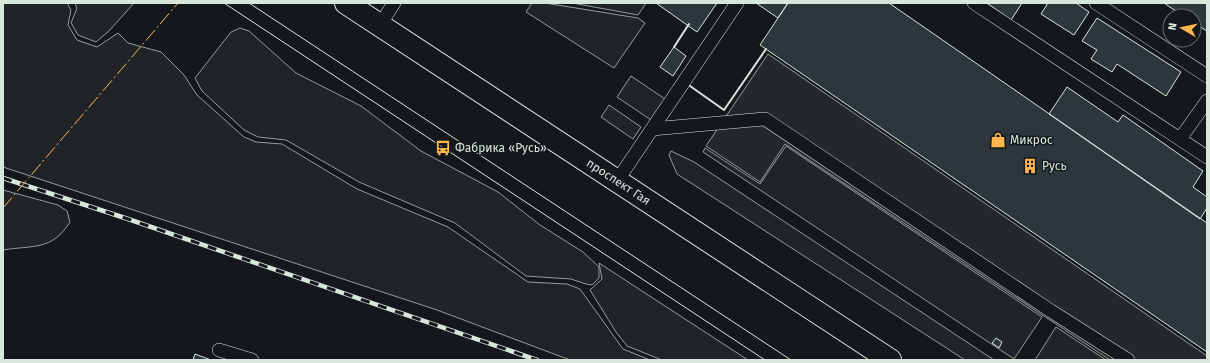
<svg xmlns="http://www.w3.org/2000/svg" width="1210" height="363" viewBox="0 0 1210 363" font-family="'Fira Sans',sans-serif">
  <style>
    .green { fill: #202428; stroke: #939e99 }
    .parking { fill: #24282b; stroke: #939e99 }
    .building { fill: #2c363c; stroke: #d8e6dc }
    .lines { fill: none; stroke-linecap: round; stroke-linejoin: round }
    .service-casing { stroke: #d8e6dc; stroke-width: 14 }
    .primary-casing { stroke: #d8e6dc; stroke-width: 24 }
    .service { stroke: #14181c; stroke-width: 13 }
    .primary { stroke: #14181c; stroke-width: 22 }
    .tram { stroke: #d8e6dc; stroke-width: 1 }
    .rail-casing { stroke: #d8e6dc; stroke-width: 4.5 }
    .rail { stroke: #14181c; stroke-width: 3; stroke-dasharray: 9; stroke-linecap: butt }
    .wall { stroke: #d8e6dc; stroke-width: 2 }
    .power { stroke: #ffb74d; stroke-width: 1; stroke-dasharray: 14 3 2 3; stroke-linecap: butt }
    .labels { text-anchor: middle; stroke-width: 3; stroke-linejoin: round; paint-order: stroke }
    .poi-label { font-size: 12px; fill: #d8e6dc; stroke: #14181c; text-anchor: start }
    .street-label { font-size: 12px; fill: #d8e6dc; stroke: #14181c }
  </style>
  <rect width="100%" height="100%" fill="#14181c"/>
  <path class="green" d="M3,3H67L71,10L68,25L77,40L97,47L118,33L128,43L161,52L184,75L197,95L244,137L256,142L282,144L357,189L448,227L528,282L567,284L580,289L623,349L650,360H570L437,310L3,167Z
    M75,3H134L109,31L96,42L78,35L71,23L77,8Z
    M532,3H545L638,18L645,23L614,68L526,12Z
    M572,3H646L638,15Z
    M240,28L249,31L296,73L361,106L421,151L498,192L540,225L583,252L599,267V278L592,285L586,284L571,279L526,276L455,223L359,182L286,140L258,137L244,130L202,91L195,78L231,32Z
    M631,76L665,99L651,120L617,97Z
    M609,105L641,127L633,139L601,117Z
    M786,146L1042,317L1014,359L703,152L705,148L760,184Z
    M671,151L694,162L994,360H965L677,174L669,155Z
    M3,190L58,205L67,211L70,222C52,251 33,245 3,250Z
    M599,263L748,360H662L627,346L616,332L590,290L602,279Z
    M1056,327L1106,360H1035Z"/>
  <path class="parking" d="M768,54L1207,356V360H1110L785,144L760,182L706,146Z"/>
  <path class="building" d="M656,3H717L697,32Z
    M756,3H788L778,18Z
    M788,3H889L1207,223V352L760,45Z
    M987,3H1022L1011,20Z
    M1048,3H1076L1089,12L1074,35L1041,14Z
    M1164,3H1207V31L1194,23V16H1183Z
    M1097,18L1181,72L1166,96L1117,64L1112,72L1091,59L1097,50L1082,41Z
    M674,47L686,56L673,76L660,67Z
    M1067,87L1118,122L1123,115L1203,171L1193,187L1207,197V208L1200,219L1049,114Z
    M996,338L1002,342L999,348L992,343Z
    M195,354L211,360H193Z"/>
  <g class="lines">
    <defs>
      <path id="service" d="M974,3L1207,157
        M1096,3L1207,76
        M380,25L394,3
        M652,129L737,3
        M1180,139L1207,101
        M617,181L652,129L765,119L1051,311L1128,360
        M219,350L252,360"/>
      <g id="primary">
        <path id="s1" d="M346,3L890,360"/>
      </g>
    </defs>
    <use href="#service" class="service-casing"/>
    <use href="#primary" class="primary-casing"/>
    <use href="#service" class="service"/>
    <use href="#primary" class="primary"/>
    <path class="tram" d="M224,3L765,360
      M249,3L791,360"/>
    <defs>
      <path id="rail" d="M3,178L128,219L537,360"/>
    </defs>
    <use href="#rail" class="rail-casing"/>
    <use href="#rail" class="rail"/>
    <path class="wall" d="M674,47L689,24
      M690,86L724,110L766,49"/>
    <path class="power" d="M3,208L178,3"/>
  </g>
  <defs>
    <symbol id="shop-bare" viewBox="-9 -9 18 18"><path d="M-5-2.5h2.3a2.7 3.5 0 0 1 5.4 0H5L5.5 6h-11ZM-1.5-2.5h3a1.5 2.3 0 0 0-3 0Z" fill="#ffb74d" stroke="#14181c" stroke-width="2.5" paint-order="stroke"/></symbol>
    <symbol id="bus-bare" viewBox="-9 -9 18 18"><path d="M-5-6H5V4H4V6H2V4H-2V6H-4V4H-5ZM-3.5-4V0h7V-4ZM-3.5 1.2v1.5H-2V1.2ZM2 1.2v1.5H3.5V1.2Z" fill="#ffb74d" stroke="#14181c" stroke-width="2.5" paint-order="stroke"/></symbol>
    <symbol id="building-bare" viewBox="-9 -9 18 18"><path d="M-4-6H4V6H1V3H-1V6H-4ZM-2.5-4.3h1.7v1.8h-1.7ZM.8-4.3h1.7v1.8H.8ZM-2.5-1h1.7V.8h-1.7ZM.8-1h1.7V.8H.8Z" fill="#ffb74d" stroke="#14181c" stroke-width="2.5" paint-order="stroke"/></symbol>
  </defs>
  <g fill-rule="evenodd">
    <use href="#shop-bare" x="987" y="129" width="22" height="22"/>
    <use href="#bus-bare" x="432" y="137" width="22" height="22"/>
    <use href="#building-bare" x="1019" y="155" width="22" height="22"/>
  </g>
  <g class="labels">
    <g class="poi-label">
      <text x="1010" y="144">Микрос</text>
      <text x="455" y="152">Фабрика «Русь»</text>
      <text x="1042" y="170">Русь</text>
    </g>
    <g class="street-label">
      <text dy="4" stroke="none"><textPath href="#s1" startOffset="326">проспект Гая</textPath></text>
    </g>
  </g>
  <rect width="1210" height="363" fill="none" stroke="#d8e6dc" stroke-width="8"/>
  <g transform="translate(1182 28) rotate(279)"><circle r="19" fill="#14181c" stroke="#626a69"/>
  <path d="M0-3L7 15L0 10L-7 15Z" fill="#ffb74d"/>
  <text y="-6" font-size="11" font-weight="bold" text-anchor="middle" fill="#d8e6dc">N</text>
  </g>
</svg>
